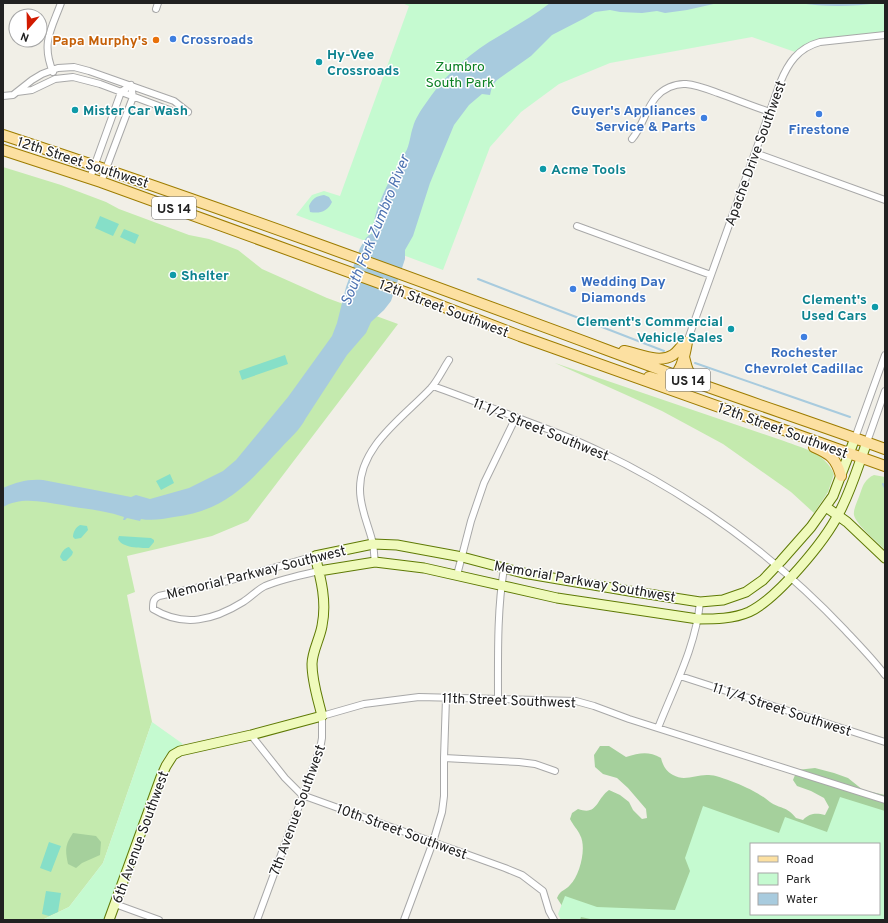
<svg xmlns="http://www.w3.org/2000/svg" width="888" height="923" viewBox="0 0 888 923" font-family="Overpass,sans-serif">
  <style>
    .grass { fill: #c4eaae }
    .forest { fill: #a5d09c }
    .park { fill: #c5fad0; fill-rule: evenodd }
    .pitch { fill: #86dfc8 }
    .water { fill: #a8cbde }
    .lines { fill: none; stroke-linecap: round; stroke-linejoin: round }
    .stream { stroke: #a8cbde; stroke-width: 2 }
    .street-casing { stroke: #a8a8a8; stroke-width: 8 }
    .secondary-casing { stroke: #5f7a05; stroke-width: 11 }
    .primary-casing { stroke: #9d7c00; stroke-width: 12 }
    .street { stroke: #fff; stroke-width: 6 }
    .secondary { stroke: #effabc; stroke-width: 9 }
    .primary { stroke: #fce0a1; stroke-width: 10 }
    .shop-dot { fill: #3f7fe0; stroke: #fff; stroke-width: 1.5 }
    .food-dot { fill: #e8710a; stroke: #fff; stroke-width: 1.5 }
    .culture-dot { fill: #0f9aa8; stroke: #fff; stroke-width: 1.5 }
    .labels { text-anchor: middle; stroke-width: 3; stroke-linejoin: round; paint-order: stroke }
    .shield { fill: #fff; stroke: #646464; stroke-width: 1 }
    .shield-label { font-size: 13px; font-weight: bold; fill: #212121 }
    .shop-label { font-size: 14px; font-weight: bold; fill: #366cbe; stroke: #fff; text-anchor: start }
    .food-label { font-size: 14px; font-weight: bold; fill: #c56008; stroke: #fff; text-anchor: end }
    .culture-label { font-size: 14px; font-weight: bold; fill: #0d838f; stroke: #fff; text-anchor: start }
    .park-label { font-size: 14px; fill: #0c8124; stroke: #fff }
    .street-label { font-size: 14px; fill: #212121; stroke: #fff }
    .water-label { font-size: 15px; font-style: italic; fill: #4c72b1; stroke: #fff }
  </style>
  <rect width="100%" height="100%" fill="#f1efe7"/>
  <path class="grass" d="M3,167L61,185L106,202L119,209L189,235L209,239L238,250L262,269L327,298L398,324L248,521L212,536L127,556L135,592L127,595L152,722L103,863L69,907L42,920H3Z
    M555,363L784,441C805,449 824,452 834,474L828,492L814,513L791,492L723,444L662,411Z
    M874,475L885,477V550C878,542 856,525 854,515C853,509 858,500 860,494C863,485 865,479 874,475Z"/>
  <path class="forest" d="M600,746H609L626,757C640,753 648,751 661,758C663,766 666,771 673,775C685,782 696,774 709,775C719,775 752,789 760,795C764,797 767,800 770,802C780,809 787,806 796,818L803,820C810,813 816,813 825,815L829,807L824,798L811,791L797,786L793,780L797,770L815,768L834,773L848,778L863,790L885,795V920L879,914V844H751V914L836,920H563L564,909L557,898C561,889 565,891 570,885C580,875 587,847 580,835C578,830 573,825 570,819L572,813L578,809C598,816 596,799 609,790L620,795L629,802L633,810L642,819L647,818L646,809L628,788L617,778L603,774L595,767L594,755Z
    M73,833L96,836L101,842L100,855L82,863L76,868L68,864C65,850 65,845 73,833Z"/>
  <path class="park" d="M402,3H885V35L828,40L798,53L752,37L610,63L559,84L521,112L490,147L443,270L296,215L312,195L324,191L340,196L409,6Z
    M152,722L183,744C171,750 166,753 160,765L104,920H42L69,907L103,863Z
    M840,797L885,811V920H595L581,917L580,920H561L558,914L565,896L597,907L675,910L690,871L685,858L703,806L779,833L785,817L827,832ZM751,844H879V914H751Z"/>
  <path class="pitch" d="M100,216L119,224L113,236L95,228Z
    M124,229L139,235L135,244L120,237Z
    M285,355L288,364L242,380L239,371Z
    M170,474L174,483L161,490L156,481Z
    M80,525L87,526L88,530L81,538L75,539L73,537C73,532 76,527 80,525Z
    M119,536L151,538L154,540V542L149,548C140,548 122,548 118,539Z
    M69,547L73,552L72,555L66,561H63L60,557C61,553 64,548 69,547Z
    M49,842L61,846L51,872L40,868Z
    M46,891L61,893L58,912L49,916L42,914Z"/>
  <path class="water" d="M550,3H718L687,10L665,13L657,11L642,13L620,12L610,10L595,12L585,18L552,35L531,56L497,80L492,86L490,95L482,94L469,105L454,125L430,183L413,236L405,250V259L391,301L384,310L371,322L366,333L347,355L306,418C300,430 290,438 281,448C247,484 227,510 174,517C163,519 152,521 141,519L140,521L127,518L125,520H123L124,517C104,510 84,509 63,505C44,502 21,496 3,507V488C18,482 26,479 43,480L131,497L136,495L150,499L189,488L223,471L236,460L288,397L332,336L337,323L346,287L360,248L366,238L370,234H373C372,209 393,174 405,153C410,145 410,135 413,127C415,119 421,110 426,103C442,79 464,58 489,42C510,29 531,18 550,3Z
    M798,3H879C851,7 825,7 798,3Z
    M324,195L329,197L332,202C328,211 320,214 310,212L309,206C312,199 316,196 324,195Z"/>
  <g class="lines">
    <path class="stream" d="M478,279L664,351
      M695,363L850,417
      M883,484L885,488"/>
    <defs>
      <path id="street" d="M156,9L158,3
        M53,72C41,43 51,30 61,3
        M17,92L32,90L55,79L73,77L100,84L172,111L188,112
        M3,96L13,95L32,80L42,74L58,68L74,67L89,71L174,101L188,112
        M632,139C643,126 645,110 656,97C663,89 675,83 686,84C697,85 707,89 718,93C735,99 752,106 770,112
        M755,153L885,200
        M90,178L121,92L131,85
        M101,182L133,97L131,85
        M577,226L711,275
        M687,342L780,83C788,63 798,48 820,42L885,35
        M433,386C461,396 489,407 518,418C545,428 573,438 599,451C691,495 775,556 845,630C859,645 873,659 885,675
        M855,438L885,355
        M867,442L885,391
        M315,556L228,581L159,596C153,599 153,602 153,609C184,628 214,620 243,602C251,597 257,590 265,586C282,579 301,575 319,571
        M375,562C374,556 374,549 373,544C369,526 360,509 360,490C359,446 404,417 431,388C438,380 443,369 449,360
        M457,575L471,521L484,483L516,417
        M680,676L885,742
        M498,699C498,655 497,611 504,568
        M658,728C674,687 696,646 700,602
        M251,735L285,778L302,795L505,868L522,875L543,891L549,911L554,920
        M444,758L519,762L535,764L555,771
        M115,904L159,920
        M257,920L320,749L322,738V716L364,704L419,697L576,701L594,706L629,719L885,800
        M404,920L433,842L442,812L444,796V758L446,698"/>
      <path id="secondary" d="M826,507L847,522L885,558
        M319,571L375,562L424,568L557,598L698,619C715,619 733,619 749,612C777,599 825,541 839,513C851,491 858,466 867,442
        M109,920L161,777L166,766L173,755L180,751L251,735L322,716C318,699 312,682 312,664C312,652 320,638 322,626C327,602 321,579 315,556L373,544L397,545L462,557L523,573L629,591L700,602L723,600L746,592L763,580L781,561L811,527L833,496L855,438"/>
      <path id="primary" d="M3,135C228,209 450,292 672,374C743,400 814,423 885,449
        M3,150L101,182L418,297L520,336L885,466
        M624,351C640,354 659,364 673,355C679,351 681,345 687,342
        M684,357C688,371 686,373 700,379
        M649,377C654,378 659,380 664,380C681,380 685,354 687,342
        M814,447C830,454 836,458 841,476"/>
    </defs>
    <use href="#street" class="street-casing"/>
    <use href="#secondary" class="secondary-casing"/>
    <use href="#primary" class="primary-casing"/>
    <use href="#street" class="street"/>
    <use href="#secondary" class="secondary"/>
    <use href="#primary" class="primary"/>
  </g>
  <g class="shop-dot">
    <circle cx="173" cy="39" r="4"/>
    <circle cx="819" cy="114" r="4"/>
    <circle cx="704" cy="118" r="4"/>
    <circle cx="573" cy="289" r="4"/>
    <circle cx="804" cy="337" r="4"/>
  </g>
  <circle class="food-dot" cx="156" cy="40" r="4"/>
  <g class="culture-dot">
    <circle cx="319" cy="62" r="4"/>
    <circle cx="75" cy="110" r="4"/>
    <circle cx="543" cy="169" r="4"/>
    <circle cx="173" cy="275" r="4"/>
    <circle cx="875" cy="307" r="4"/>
    <circle cx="731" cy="329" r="4"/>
  </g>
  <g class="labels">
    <g class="shield">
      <rect x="152" y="197" width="44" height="22" rx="3"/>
      <rect x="666" y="369" width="44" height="22" rx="3"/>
    </g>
    <g class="shield-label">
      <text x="174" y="213">US 14</text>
      <text x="688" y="385">US 14</text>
    </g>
    <g class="shop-label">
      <text x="181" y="44">Crossroads</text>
      <text x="696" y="115" text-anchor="end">Guyer's Appliances<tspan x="696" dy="16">Service &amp; Parts</tspan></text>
      <text x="819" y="134" text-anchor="middle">Firestone</text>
      <text x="581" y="286">Wedding Day<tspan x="581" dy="16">Diamonds</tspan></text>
      <text x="804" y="357" text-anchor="middle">Rochester<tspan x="804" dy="16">Chevrolet Cadillac</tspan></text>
    </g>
    <g class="food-label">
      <text x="148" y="45">Papa Murphy's</text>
    </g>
    <g class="culture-label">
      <text x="327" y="59">Hy-Vee<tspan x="327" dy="16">Crossroads</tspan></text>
      <text x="83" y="115">Mister Car Wash</text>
      <text x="551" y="174">Acme Tools</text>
      <text x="181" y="280">Shelter</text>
      <text x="867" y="304" text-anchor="end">Clement's<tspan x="867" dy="16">Used Cars</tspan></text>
      <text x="723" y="326" text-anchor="end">Clement's Commercial<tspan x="723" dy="16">Vehicle Sales</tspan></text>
    </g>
    <g class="park-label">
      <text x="460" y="71">Zumbro<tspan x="460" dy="16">South Park</tspan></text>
    </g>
    <g class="street-label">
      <text transform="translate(755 153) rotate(-70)" y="5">Apache Drive Southwest</text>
      <text transform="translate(83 162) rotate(18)" y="5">12th Street Southwest</text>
      <text transform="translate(444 308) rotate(21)" y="5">12th Street Southwest</text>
      <text transform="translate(541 429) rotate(22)" y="5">11 1/2 Street Southwest</text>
      <text transform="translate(783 430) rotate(20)" y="5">12th Street Southwest</text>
      <text transform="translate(256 572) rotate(-14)" y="5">Memorial Parkway Southwest</text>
      <text transform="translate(585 581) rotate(10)" y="5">Memorial Parkway Southwest</text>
      <text transform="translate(509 700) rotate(2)" y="5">11th Street Southwest</text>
      <text transform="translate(782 709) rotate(18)" y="5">11 1/4 Street Southwest</text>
      <text transform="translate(297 810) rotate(-70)" y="5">7th Avenue Southwest</text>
      <text transform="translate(402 831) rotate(20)" y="5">10th Street Southwest</text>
      <text transform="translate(140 837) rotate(-70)" y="5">6th Avenue Southwest</text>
    </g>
    <g class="water-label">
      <text transform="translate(375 230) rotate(-68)" y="5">South Fork Zumbro River</text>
    </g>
  </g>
  <rect width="888" height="923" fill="none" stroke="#212121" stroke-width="8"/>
  <rect x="750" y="843" width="130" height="72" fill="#ffffff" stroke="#a6a6a6"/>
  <rect x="758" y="856" width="20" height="6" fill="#fce0a1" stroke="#a6a6a6"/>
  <text x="786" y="863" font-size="12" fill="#212121">Road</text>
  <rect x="758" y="873" width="20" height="12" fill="#c5fad0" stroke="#a6a6a6"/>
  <text x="786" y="883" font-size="12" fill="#212121">Park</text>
  <rect x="758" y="893" width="20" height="12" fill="#a8cbde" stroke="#a6a6a6"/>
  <text x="786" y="903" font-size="12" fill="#212121">Water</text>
  <g transform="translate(28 28) rotate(200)"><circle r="19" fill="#ffffff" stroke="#a6a6a6"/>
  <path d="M0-3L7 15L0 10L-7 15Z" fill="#d11a00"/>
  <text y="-6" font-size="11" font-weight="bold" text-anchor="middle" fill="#212121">N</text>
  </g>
</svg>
